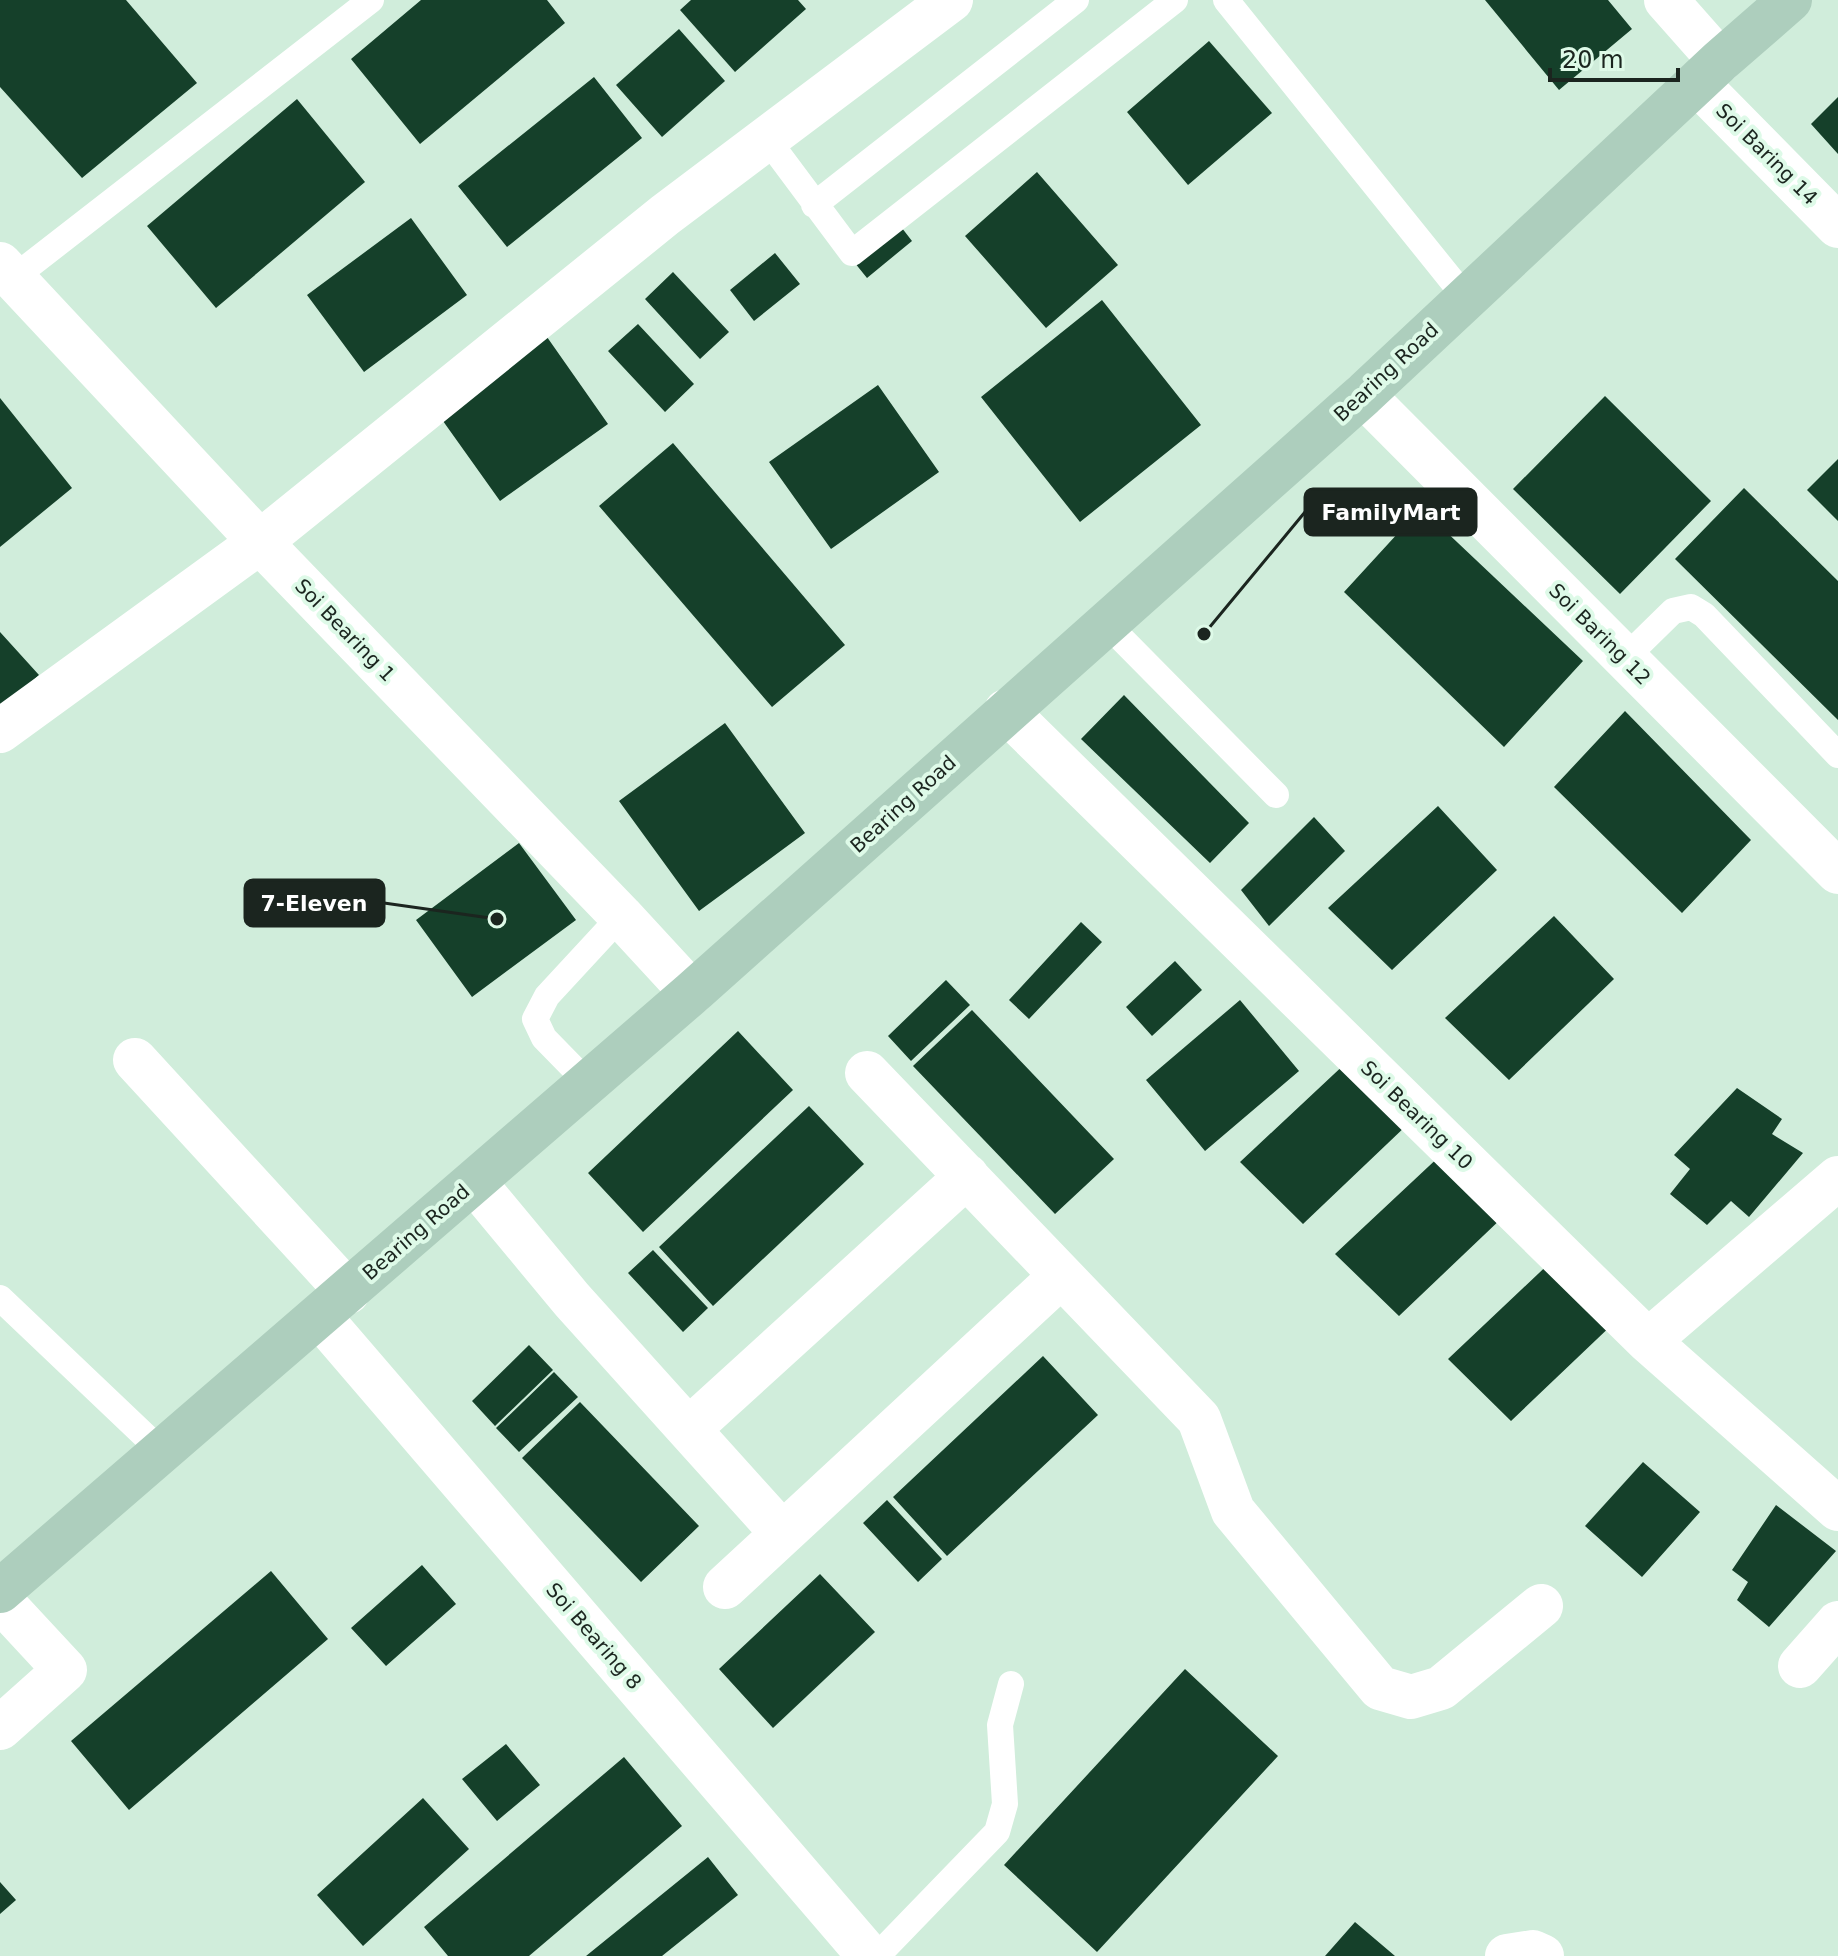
<svg xmlns="http://www.w3.org/2000/svg" width="1838" height="1956" viewBox="0 0 1838 1956" font-family="'DejaVu Sans',sans-serif">
  <style>
    .building { fill: #15402a }
    .lines { fill: none; stroke-linecap: round; stroke-linejoin: round }
    .service { stroke: #fff; stroke-width: 26 }
    .minor { stroke: #fff; stroke-width: 44 }
    .secondary { stroke: #adcebd; stroke-width: 44 }
    .labels { text-anchor: middle; stroke-width: 8; stroke-linejoin: round; paint-order: stroke }
    .street-label { font-size: 20px; fill: #1b251f; stroke: #defae8 }
    .leader { fill: none; stroke: #1b251f; stroke-width: 3 }
    .callout-dot { fill: #1b251f; stroke: #defae8; stroke-width: 3 }
    .callout { fill: #1b251f; stroke: #1b251f; stroke-width: 3 }
    .callout-label { font-size: 22px; text-anchor: middle; font-weight: bold; fill: #fff }
  </style>
  <rect width="100%" height="100%" fill="#d0eddb"/>
  <path class="building" d="M0,0H126L197,83L82,178L0,87Z
    M421,0H547L565,23L420,144L351,59Z
    M691,0H798L806,9L735,72L680,10Z
    M1485,0H1608L1632,29L1559,90Z
    M679,29L725,81L662,137L616,85Z
    M1209,41L1272,113L1188,185L1127,112Z
    M594,77L642,138L507,247L458,186Z
    M1838,97V154L1811,124Z
    M297,99L365,182L216,308L147,226Z
    M1037,172L1118,265L1046,328L965,236Z
    M888,210L912,241L867,278L842,247Z
    M411,218L467,295L364,372L307,295Z
    M775,253L800,284L754,321L730,290Z
    M673,272L729,332L700,359L645,299Z
    M1102,300L1201,425L1080,522L981,397Z
    M638,324L694,384L665,412L608,351Z
    M547,337L608,424L500,501L438,414Z
    M878,385L939,472L831,549L769,462Z
    M1605,396L1711,501L1620,594L1513,489Z
    M0,398L72,488L0,547Z
    M673,443L845,645L772,707L599,506Z
    M1838,459V521L1807,490Z
    M1744,488L1838,581V720L1675,559Z
    M1421,508L1583,661L1504,747L1344,592Z
    M0,632L39,675L0,710Z
    M1124,695L1249,823L1210,863L1081,739Z
    M1625,711L1751,840L1682,913L1554,787Z
    M725,723L805,833L699,911L619,801Z
    M1438,806L1497,870L1392,970L1328,908Z
    M1314,817L1345,851L1269,926L1241,890Z
    M519,843L576,920L472,997L416,920Z
    M1554,916L1614,979L1509,1080L1445,1018Z
    M1081,922L1102,942L1029,1019L1009,1000Z
    M1175,961L1202,990L1152,1036L1126,1007Z
    M946,980L970,1005L911,1061L888,1036Z
    M1240,1000L1299,1071L1205,1151L1146,1080Z
    M972,1010L1114,1159L1055,1214L913,1066Z
    M738,1031L793,1090L643,1232L588,1173Z
    M1349,1060L1408,1124L1303,1224L1240,1162Z
    M1737,1088L1782,1119L1772,1134L1803,1153L1749,1217L1731,1201L1707,1225L1670,1194L1690,1169L1674,1155Z
    M809,1106L864,1164L713,1306L659,1247Z
    M1444,1152L1504,1216L1399,1316L1335,1254Z
    M653,1250L708,1308L683,1332L628,1273Z
    M1557,1256L1617,1320L1511,1421L1448,1359Z
    M529,1345L553,1370L495,1426L472,1401Z
    M1043,1356L1098,1415L947,1556L893,1497Z
    M554,1372L578,1397L519,1452L496,1428Z
    M580,1402L699,1526L641,1582L522,1458Z
    M1643,1462L1700,1512L1642,1577L1585,1526Z
    M887,1500L942,1559L918,1582L863,1523Z
    M1776,1505L1836,1551L1769,1627L1737,1600L1748,1582L1732,1570Z
    M422,1565L456,1604L386,1666L351,1628Z
    M271,1571L328,1639L129,1810L71,1741Z
    M820,1574L875,1632L773,1728L719,1669Z
    M1185,1669L1278,1756L1097,1952L1004,1865Z
    M506,1744L540,1785L497,1821L462,1779Z
    M624,1757L682,1826L529,1956H448L424,1927Z
    M423,1798L469,1849L363,1946L317,1895Z
    M708,1857L738,1895L662,1956H586Z
    M0,1882L16,1900L0,1914Z
    M1355,1922L1395,1956H1325Z"/>
  <g class="lines">
    <path class="service" d="M1226,0L1466,298
      M767,139L852,253L1175,0
      M814,205L1076,0
      M12,279L371,0
      M1106,623L1276,795
      M1625,658L1673,611L1691,607L1704,615L1838,755
      M588,1083L544,1038L535,1019L547,996L621,916
      M0,1298L162,1452
      M877,1956L997,1832L1005,1804L1000,1725L1011,1684"/>
    <path class="minor" d="M1666,0L1720,61
      M1697,83L1838,226
      M0,264L260,542L621,916L692,993
      M1363,395L1838,872
      M1006,711L1648,1341L1838,1509
      M0,731L260,542L665,215L951,0
      M135,1060L348,1292
      M867,1073L1199,1419L1233,1511L1380,1688L1411,1697L1441,1688L1541,1606
      M474,1182L572,1300L782,1533
      M319,1316L869,1956
      M1648,1341L1838,1178
      M689,1429L967,1176
      M725,1587L1061,1276
      M0,1600L65,1670L0,1728
      M1800,1666L1838,1623
      M1507,1956L1533,1952L1542,1956"/>
    <path class="secondary" d="M0,1591L692,993L1363,395L1720,61L1790,0"/>
  </g>
  <g class="labels">
    <g class="street-label">
      <text transform="translate(1767 154) rotate(45)" y="7">Soi Baring 14</text>
      <text transform="translate(1386 372) rotate(-43)" y="7">Bearing Road</text>
      <text transform="translate(345 630) rotate(46)" y="7">Soi Bearing 1</text>
      <text transform="translate(1600 634) rotate(45)" y="7">Soi Baring 12</text>
      <text transform="translate(903 804) rotate(-42)" y="7">Bearing Road</text>
      <text transform="translate(1417 1115) rotate(44)" y="7">Soi Bearing 10</text>
      <text transform="translate(416 1232) rotate(-41)" y="7">Bearing Road</text>
      <text transform="translate(594 1636) rotate(49)" y="7">Soi Bearing 8</text>
    </g>
  </g>
  <path class="leader" d="M1204 634L1305 512M497 919L384 903"/>
  <g class="callout-dot">
    <circle cx="1204" cy="634" r="8"/>
    <circle cx="497" cy="919" r="8"/>
  </g>
  <g class="callout">
    <rect x="1305" y="489" width="171" height="46" rx="8"/>
    <rect x="245" y="880" width="139" height="46" rx="8"/>
  </g>
  <g class="callout-label">
    <text x="1391" y="520">FamilyMart</text>
    <text x="314" y="911">7-Eleven</text>
  </g>
  <path d="M1550 68v12h128v-12" fill="none" stroke="#1b251f" stroke-width="4"/>
  <text x="1562" y="68" font-size="24" fill="#1b251f" stroke="#defae8" stroke-width="6" paint-order="stroke">20 m</text>
</svg>
